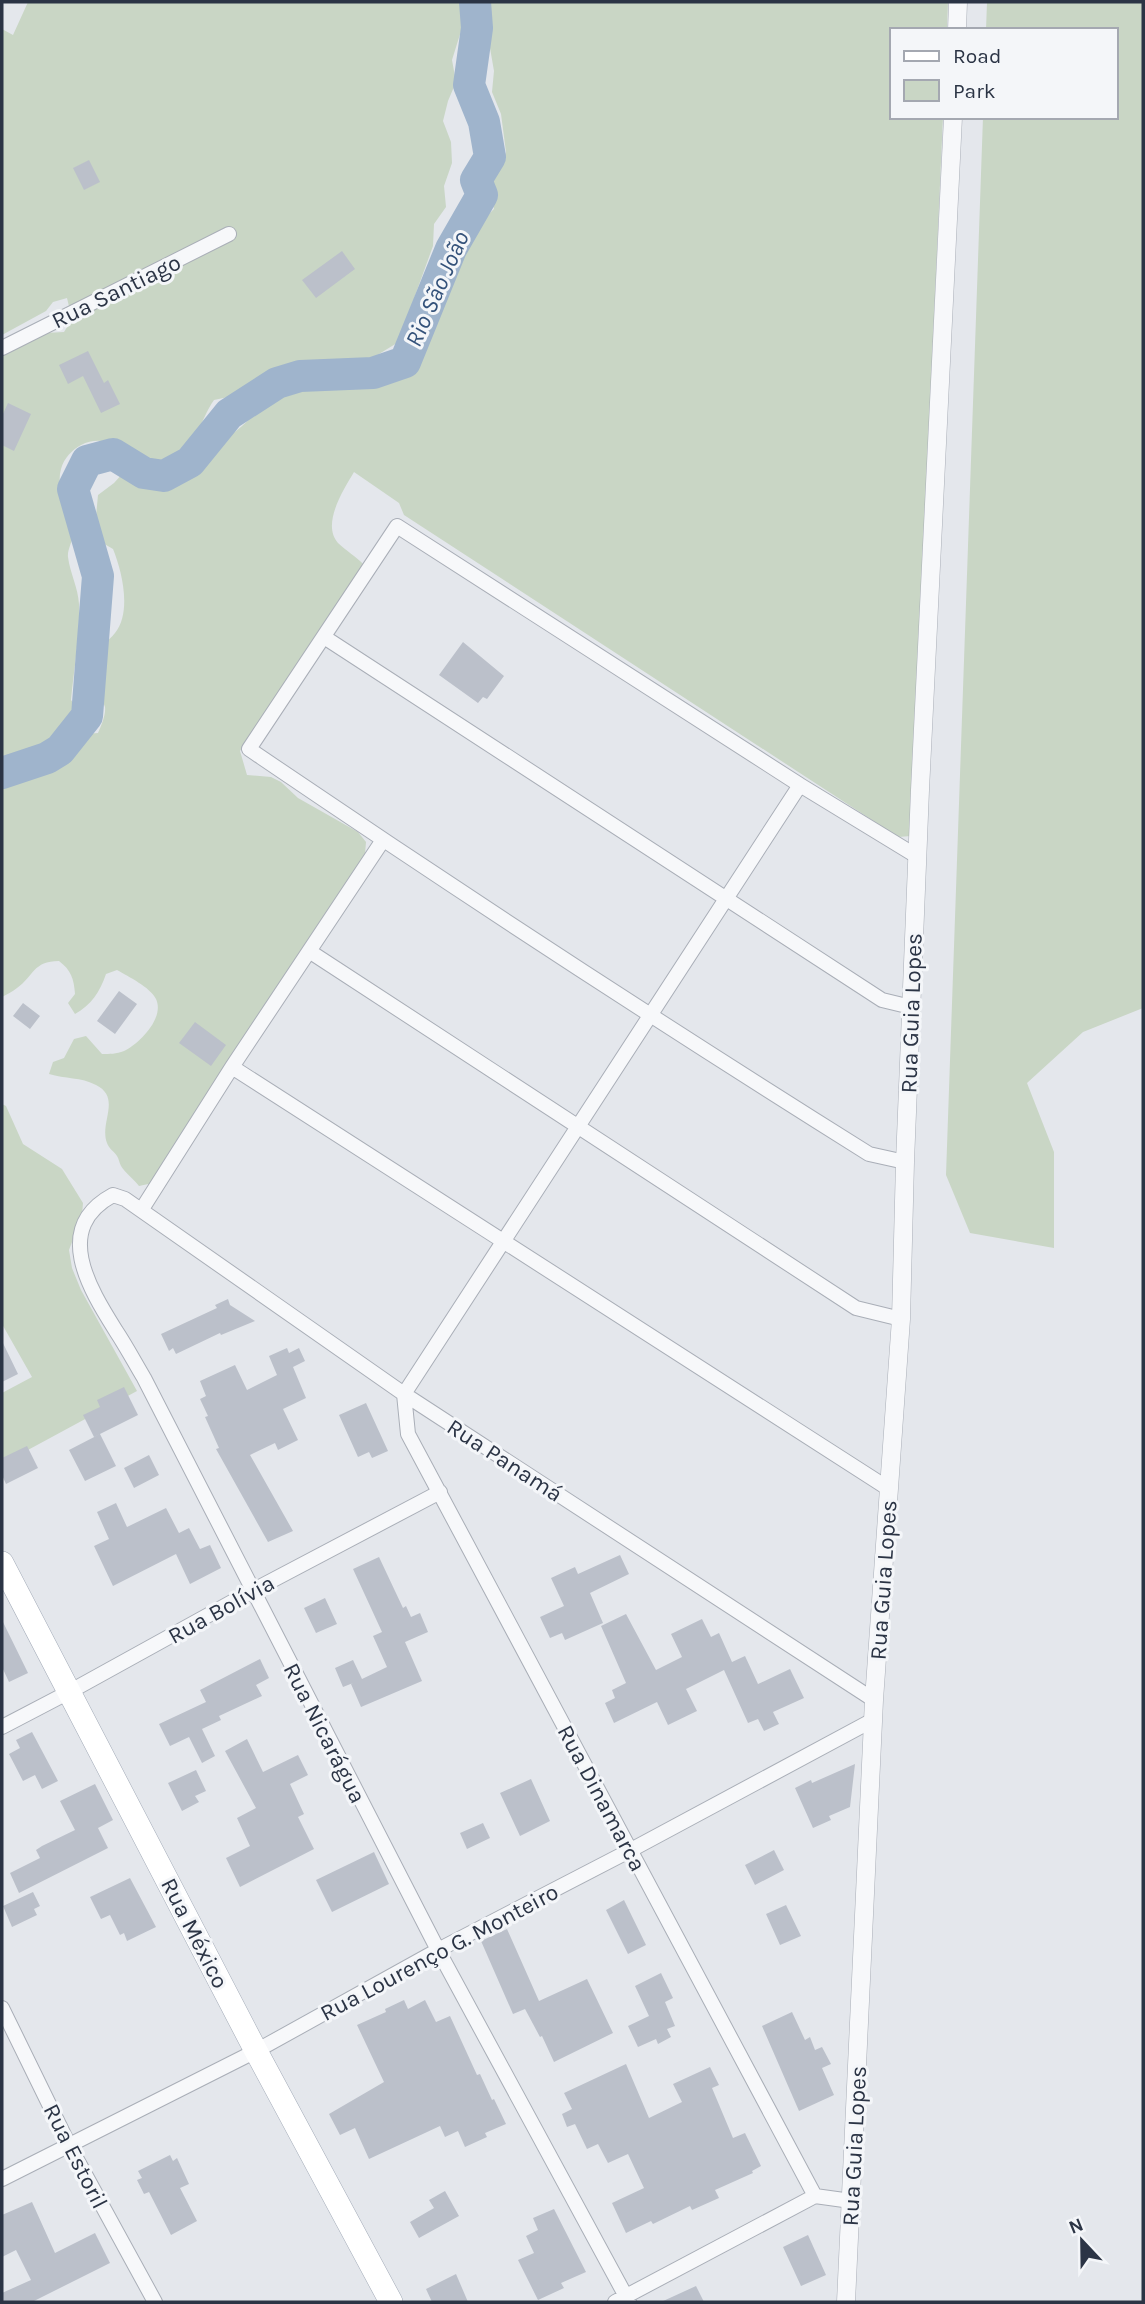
<svg xmlns="http://www.w3.org/2000/svg" width="1145" height="2304" viewBox="0 0 1145 2304" font-family="Karla,sans-serif">
  <style>
    .green { fill: #c9d6c5 }
    .lines { fill: none; stroke-linecap: round; stroke-linejoin: round }
    .river { stroke: #9fb4cc; stroke-width: 32 }
    .building { fill: #bbc0ca }
    .minor-casing { stroke: #a9aeb7; stroke-width: 16 }
    .tertiary-casing { stroke: #a9aeb7; stroke-width: 19 }
    .primary-casing { stroke: #a3abb8; stroke-width: 24 }
    .minor { stroke: #f7f8fa; stroke-width: 14 }
    .tertiary { stroke: #f7f8fa; stroke-width: 18 }
    .primary { stroke: #fff; stroke-width: 23 }
    .labels { text-anchor: middle; stroke-width: 6; stroke-linejoin: round; paint-order: stroke }
    .street-label { font-size: 23px; fill: #2b3445; stroke: #f4f6f9 }
    .water-label { font-size: 24px; font-style: italic; fill: #34527a; stroke: #f4f6f9 }
  </style>
  <rect width="100%" height="100%" fill="#e4e7ec"/>
  <path class="green" d="M28,2H470L452,60L456,82L448,101L443,121L451,142L452,163L444,186L446,207L434,224L433,246L412,304L408,325L397,343L361,365L270,375L233,396L214,400C200,420 197,447 171,458C141,472 115,427 81,445C72,450 64,458 61,469C55,490 71,511 73,531C74,540 67,549 68,557C70,573 78,587 79,604C80,635 74,669 71,700L79,711L86,734L98,733C101,726 106,715 105,707C104,703 101,701 100,697C99,693 97,664 97,659C98,646 108,642 115,633C132,612 122,571 113,549L94,538L98,495L114,483L124,472L169,485L190,479C196,467 202,453 213,443C219,437 229,436 236,431C262,411 273,385 308,380C341,376 377,392 408,372C423,361 433,315 442,295C445,289 449,283 452,277C455,270 456,263 459,256C467,239 480,222 494,209L488,183L502,164L506,152L501,114L492,92L494,71L482,2H948L947,30H891V117H943L911,836L898,837L404,515L399,503L354,472C344,489 321,524 338,543C346,551 356,556 364,565L240,751L247,775L271,777L281,782L298,798L358,832L366,842L365,854L153,1183L139,1186C134,1179 125,1173 121,1166C119,1162 119,1159 117,1156C114,1151 109,1149 107,1143C99,1123 122,1098 96,1085C81,1077 65,1079 49,1074L53,1062L64,1058L74,1039L86,1036L102,1054C110,1054 116,1054 124,1051C139,1044 165,1018 156,999C150,987 129,977 117,970L106,974C100,992 91,1005 75,1014L68,1003L75,994C74,979 71,970 59,961C33,961 34,976 17,988C12,992 7,994 2,997V356L45,333L64,332L72,319L67,298L53,302L46,311L2,335V29L13,35Z
    M987,2H1143V1008L1083,1032L1027,1083L1054,1152V1248L970,1233L946,1175L983,117H1115V30H986Z
    M2,1104L6,1106L23,1144L62,1169L83,1203L82,1215L69,1250L72,1268L81,1290L137,1391L2,1464V1393L32,1377L2,1324Z"/>
  <g class="lines">
    <path class="river" d="M2,773L47,758L60,750L87,716L98,576L73,489L87,461L113,454L144,473L164,476L190,462L229,414L277,383L300,376L373,373L405,362L451,249L482,195L476,180L490,157L484,122L469,85L477,28L475,2"/>
  </g>
  <path class="building" d="M89,160L100,182L84,190L73,168Z
    M342,251L355,269L316,298L302,280Z
    M88,351L104,383L108,380L120,404L101,413L83,376L68,384L59,365Z
    M8,403L31,414L14,451L2,445V416Z
    M463,642L504,676L487,699L483,697L478,703L439,675Z
    M119,991L137,1004L115,1034L97,1021Z
    M23,1003L40,1016L30,1029L13,1016Z
    M195,1022L226,1045L211,1066L179,1043Z
    M228,1299L230,1305L255,1321L221,1335L220,1333L176,1354L173,1348L169,1351L161,1334L217,1308L215,1305Z
    M2,1341L18,1374L2,1382Z
    M287,1348L289,1353L299,1348L305,1361L293,1367L306,1398L283,1409L298,1440L278,1450L275,1443L250,1455L293,1531L268,1542L216,1449L219,1448L205,1417L208,1416L200,1399L206,1396L200,1381L235,1365L247,1390L277,1375L269,1356Z
    M124,1387L138,1415L94,1437L83,1415L100,1407L97,1400Z
    M366,1403L388,1451L372,1458L369,1452L358,1457L339,1415Z
    M100,1434L116,1466L85,1481L69,1450Z
    M27,1446L38,1468L6,1484L2,1475V1458Z
    M149,1455L159,1475L134,1488L124,1468Z
    M116,1503L127,1527L166,1508L179,1533L189,1528L200,1549L210,1545L221,1568L190,1584L176,1554L113,1586L94,1546L109,1539L97,1512Z
    M620,1555L629,1574L590,1593L603,1623L565,1640L562,1633L550,1638L540,1617L564,1606L551,1578L575,1567L578,1574Z
    M379,1557L403,1608L406,1606L411,1617L420,1613L428,1632L405,1642L422,1681L361,1707L351,1684L353,1683L343,1687L335,1668L353,1660L362,1679L387,1667L373,1636L382,1632L353,1569Z
    M325,1598L337,1624L316,1633L304,1608Z
    M626,1614L656,1670L682,1657L671,1634L702,1619L711,1637L719,1633L732,1662L745,1656L758,1684L790,1669L804,1698L773,1712L779,1724L764,1731L758,1719L748,1723L724,1670L686,1689L697,1711L668,1725L657,1702L614,1723L605,1703L615,1698L612,1690L626,1683L601,1626Z
    M2,1620L28,1673L9,1682L2,1667Z
    M260,1659L269,1678L256,1685L262,1696L219,1716L221,1720L202,1729L215,1756L202,1763L189,1737L170,1746L159,1724L206,1702L200,1690Z
    M32,1732L58,1781L42,1789L35,1775L23,1781L9,1754L20,1748L16,1740Z
    M247,1739L263,1772L298,1755L308,1775L290,1784L304,1814L298,1817L314,1849L240,1887L226,1858L250,1846L237,1818L256,1808L225,1751Z
    M855,1764L850,1807L829,1816L831,1820L813,1828L795,1788L811,1780L812,1783Z
    M196,1770L206,1791L195,1796L199,1802L182,1811L168,1783Z
    M531,1779L550,1821L520,1836L500,1793Z
    M95,1784L113,1820L98,1828L108,1848L19,1893L10,1873L40,1858L36,1850L42,1846L75,1830L60,1801Z
    M483,1823L490,1838L467,1849L460,1833Z
    M774,1850L784,1870L755,1885L745,1865Z
    M374,1852L389,1884L332,1912L316,1880Z
    M130,1878L156,1927L127,1941L124,1933L120,1935L110,1915L101,1919L90,1897Z
    M33,1892L40,1906L34,1909L37,1915L12,1927L3,1906Z
    M624,1900L646,1945L628,1954L606,1910Z
    M786,1905L801,1936L780,1945L766,1914Z
    M507,1929L539,2001L587,1979L613,2033L554,2062L542,2036L540,2037L525,2009L513,2014L481,1941Z
    M661,1973L673,1998L665,2002L675,2026L667,2029L671,2037L658,2044L656,2039L638,2047L628,2026L649,2016L635,1986Z
    M404,2000L408,2009L425,2000L436,2022L450,2016L477,2075L480,2074L492,2100L494,2099L506,2124L485,2133L487,2137L465,2147L458,2131L445,2137L440,2126L369,2159L355,2128L340,2135L329,2114L384,2082L357,2025L386,2012L385,2009Z
    M792,2012L805,2040L810,2037L815,2050L822,2047L831,2064L822,2068L834,2095L799,2111L762,2026Z
    M626,2064L649,2118L682,2102L673,2084L710,2067L719,2085L712,2088L733,2138L745,2133L761,2166L752,2171L753,2173L715,2190L719,2198L692,2210L690,2206L653,2224L651,2221L626,2233L612,2203L644,2188L628,2154L608,2163L598,2144L587,2149L575,2124L567,2127L562,2114L572,2109L564,2093Z
    M170,2155L173,2161L177,2158L189,2184L180,2188L197,2221L171,2235L149,2192L144,2194L137,2180L142,2178L138,2171Z
    M445,2191L459,2216L419,2238L410,2222L434,2208L429,2200Z
    M32,2202L55,2253L95,2233L110,2263L32,2302H2V2293L31,2280L16,2250L2,2257V2215Z
    M554,2209L586,2272L561,2283L564,2288L538,2300L518,2260L534,2253L526,2236L538,2230L533,2218Z
    M808,2235L826,2275L801,2286L783,2247Z
    M456,2274L468,2302H432L426,2289Z
    M696,2286L704,2302H661Z"/>
  <g class="lines">
    <defs>
      <path id="minor" d="M2,348L229,234
        M324,637L882,1000L911,1007
        M800,785L404,1394L408,1434L815,2196
        M309,951L856,1308L901,1319
        M232,1067L889,1489
        M905,1162L869,1154C660,1023 453,888 249,749L397,526L800,785L918,857
        M142,1209L232,1067L383,840
        M2,1727L69,1692L252,1591L440,1492
        M2,2008L69,2145L155,2302
        M2,2179L256,2051L438,1950L629,1851L873,1720
        M615,2302L815,2196L851,2201
        M629,2302L438,1950L144,1378C135,1363 126,1346 116,1331C89,1288 52,1228 113,1195L125,1199L404,1394L874,1700"/>
      <path id="tertiary" d="M957,30L958,2
        M846,2302L874,1700L901,1319L905,1162L920,790L953,117"/>
      <path id="primary" d="M2,1563L256,2051L391,2302"/>
    </defs>
    <use href="#minor" class="minor-casing"/>
    <use href="#tertiary" class="tertiary-casing"/>
    <use href="#primary" class="primary-casing"/>
    <use href="#minor" class="minor"/>
    <use href="#tertiary" class="tertiary"/>
    <use href="#primary" class="primary"/>
  </g>
  <g class="labels">
    <g class="street-label">
      <text transform="translate(116 291) rotate(-26)" y="8">Rua Santiago</text>
      <text transform="translate(911 1013) rotate(-88)" y="8">Rua Guia Lopes</text>
      <text transform="translate(505 1460) rotate(33)" y="8">Rua Panamá</text>
      <text transform="translate(883 1580) rotate(-86)" y="8">Rua Guia Lopes</text>
      <text transform="translate(221 1609) rotate(-29)" y="8">Rua Bolívia</text>
      <text transform="translate(325 1733) rotate(63)" y="8">Rua Nicarágua</text>
      <text transform="translate(602 1798) rotate(62)" y="8">Rua Dinamarca</text>
      <text transform="translate(195 1933) rotate(63)" y="8">Rua México</text>
      <text transform="translate(439 1952) rotate(-28)" y="8">Rua Lourenço G. Monteiro</text>
      <text transform="translate(854 2146) rotate(-87)" y="8">Rua Guia Lopes</text>
      <text transform="translate(76 2156) rotate(63)" y="8">Rua Estoril</text>
    </g>
    <g class="water-label">
      <text transform="translate(437 289) rotate(-66)" y="8">Rio São João</text>
    </g>
  </g>
  <rect width="1145" height="2304" fill="none" stroke="#2b3445" stroke-width="7"/>
  <rect x="890" y="28" width="228" height="91" fill="#f4f6f9" stroke="#a4a8b1" stroke-width="2"/>
  <rect x="904" y="51" width="35" height="10" fill="#ffffff" stroke="#a4a8b1" stroke-width="2"/>
  <text x="953" y="63" font-size="21" fill="#2b3445">Road</text>
  <rect x="904" y="80" width="35" height="21" fill="#c9d6c5" stroke="#a4a8b1" stroke-width="2"/>
  <text x="953" y="98" font-size="21" fill="#2b3445">Park</text>
  <g transform="translate(1082 2241) rotate(338)" stroke="#f4f6f9" stroke-width="5" paint-order="stroke">
  <path d="M0-5L12 26L0 18L-12 26Z" fill="#2b3445"/>
  <text y="-10" font-size="19" font-weight="bold" text-anchor="middle" fill="#2b3445">N</text>
  </g>
</svg>
